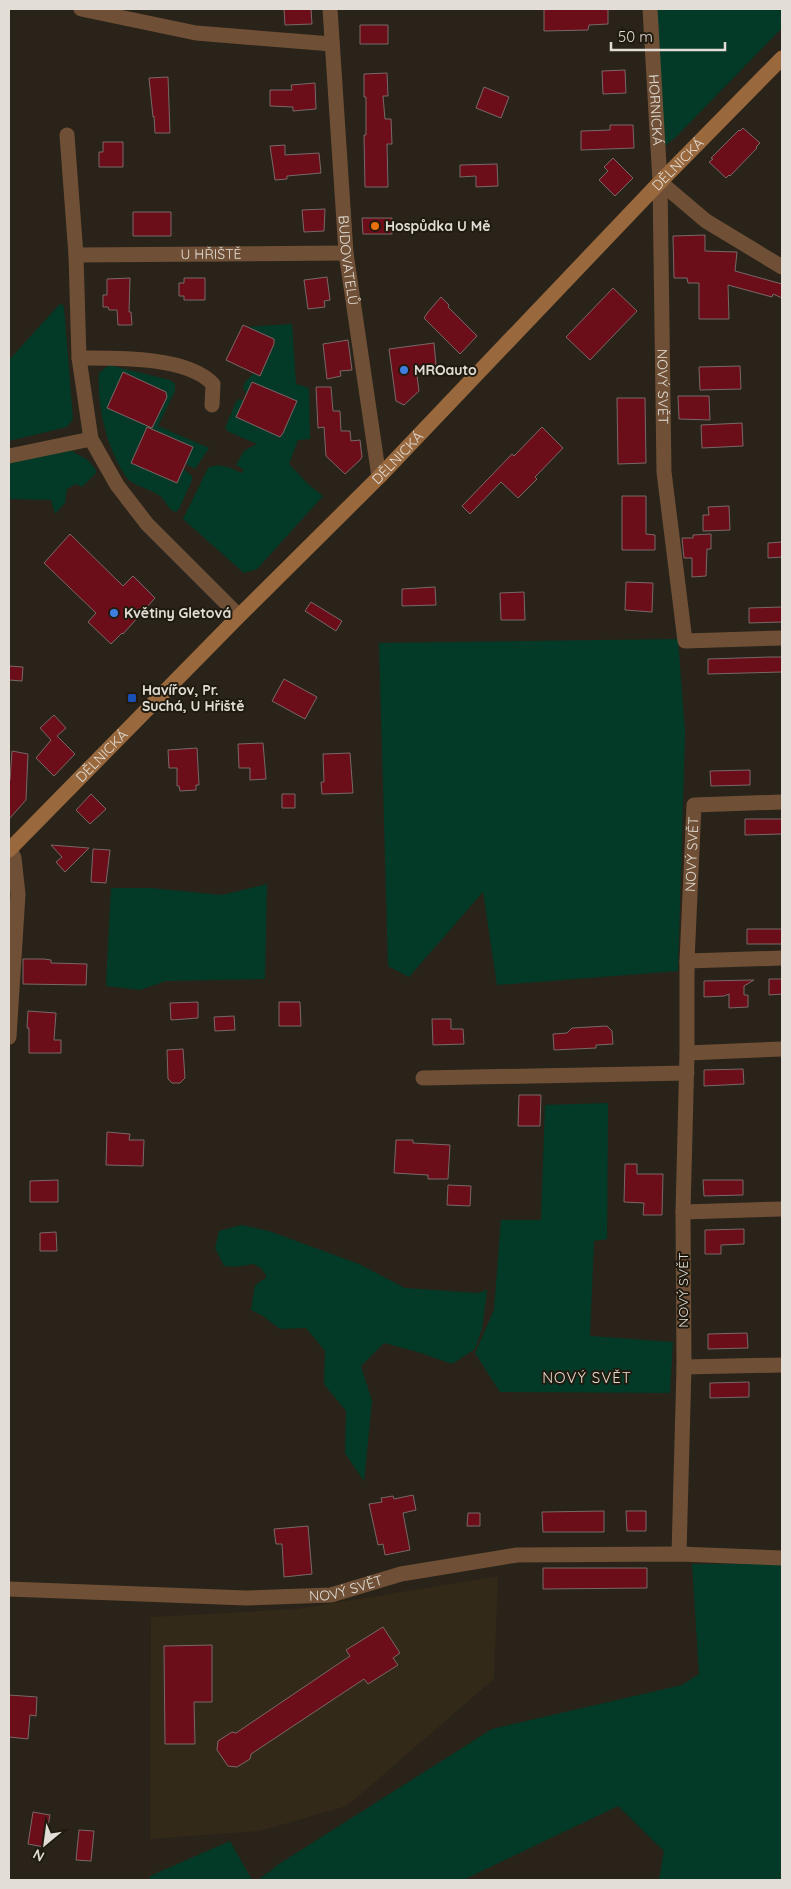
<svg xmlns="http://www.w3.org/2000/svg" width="791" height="1889" viewBox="0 0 791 1889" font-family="Quicksand,sans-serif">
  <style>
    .built { fill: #322918 }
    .green { fill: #033a27 }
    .building { fill: #6c0e19; stroke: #796868 }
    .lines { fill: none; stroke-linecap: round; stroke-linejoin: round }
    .street { stroke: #6f5036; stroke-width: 15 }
    .secondary { stroke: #99683d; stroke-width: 15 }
    .food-dot { fill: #e8710a; stroke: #201a0f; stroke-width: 2 }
    .shop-dot { fill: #3f7fe0; stroke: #201a0f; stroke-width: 2 }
    .transit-dot { fill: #1a4fb4; stroke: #201a0f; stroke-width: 2 }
    .labels { text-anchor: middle; stroke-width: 4; stroke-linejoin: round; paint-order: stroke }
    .street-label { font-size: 14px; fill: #e2ded7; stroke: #201a0f }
    .poi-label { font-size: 14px; font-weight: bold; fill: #e2ded7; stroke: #201a0f; text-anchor: start }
    .neighbourhood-label { font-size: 15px; letter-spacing: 1px; fill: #e6ded0; stroke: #201a0f }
  </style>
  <rect width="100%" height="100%" fill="#292319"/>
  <path class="built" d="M498,1576L494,1679L347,1806L260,1831L150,1839L151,1617L297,1609Z"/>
  <path class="green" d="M654,9H782V28L676,137L665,146Z
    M62,304L64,307L73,419L67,427L9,441V360L59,305Z
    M292,324L296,384L309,388L310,439L298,440L289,464L309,485L323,496L257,569L244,573L183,519L208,468C220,462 230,468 242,473L243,469L236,465L244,451L257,444L229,432L225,428L236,402L239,399L245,401L248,395L246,394L243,387L246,381L254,373L260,376L276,341L247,327Z
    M109,365L170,380L175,384V391L158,426L209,448L195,469L184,463L182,468L192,476V480L179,509L176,512C168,510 166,501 160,496C150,489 138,487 129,480C125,477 123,471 120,467C105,440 97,404 99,373Z
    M70,450L88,460L96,470V473L82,487L76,484L67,489L65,503L55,514L51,500L9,499V463Z
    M678,639L685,733L678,971L497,985L483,892L409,977L388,966L379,643Z
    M267,884L265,979L166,981L140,990L106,986L111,888H151L222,895Z
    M608,1103L607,1239L594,1241L590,1336L673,1342L670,1393L500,1392L475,1353L494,1310L501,1220H541L545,1105Z
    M241,1225L269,1231L359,1264L405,1288L477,1293L487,1290L482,1329L475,1349L452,1364L418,1352L384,1343L361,1366L372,1401L364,1481L345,1453L346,1411L324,1384L325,1351L306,1328L280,1329L263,1316L251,1310L255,1285L267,1277L261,1268L254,1264L235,1267L224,1266L215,1248L219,1231Z
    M692,1564H782V1880H659L664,1851L618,1806L463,1880H258L279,1864L492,1729L682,1685L699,1674Z
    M230,1841L252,1880H150V1876Z"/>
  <path class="building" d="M284,9H311L312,24L285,25Z
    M544,9H608V24L589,25L588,30L544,31Z
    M360,25H388V44H360Z
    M625,70L626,93L603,94L602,71Z
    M387,73L388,96H383L385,119H391L392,144H387L388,187H365L364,135H366V97H364V74Z
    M168,77L170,133H155L154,116L153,117L149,78Z
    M315,83L316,109L293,111V107L270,106V90H292L291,85Z
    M484,87L509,97L501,118L476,108Z
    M610,125H633L634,148L581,150V131L610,130Z
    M743,128L760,143L756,147L757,148L730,176L729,175L726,178L709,162L713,159L711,158L739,130L740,131Z
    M103,142H123V167H99V152H103Z
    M285,145V155L319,153L321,173L287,176V179L275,180L270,146Z
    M613,158L633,178L615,196L599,180L608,171L604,167Z
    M497,164L498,186L476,187V176L460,177V165Z
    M325,209L324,231L304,232L302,210Z
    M133,212H171V236H133Z
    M362,218H392V234H363Z
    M705,235V251L737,252L735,271L782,284V298L773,294L772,297L728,285L729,319H699V283H688L687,278H674L673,236Z
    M327,277L330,300L324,301L325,307L308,309L304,280Z
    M130,278L129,312H131L132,325H118L117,310H109L108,307H103V295H107V279Z
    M184,278H205V300H184V296H179V283H184Z
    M613,288L637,311L590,360L566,337Z
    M441,297L449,305L448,307L477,336L460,354L424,318L428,312Z
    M243,325L274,339V344L260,376L226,360Z
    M348,340L352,370L340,371L341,376L327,379L323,344Z
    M434,343L436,365L416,368L419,391L404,405L396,401L389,349Z
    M740,366L741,389L700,390L699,367Z
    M123,372L166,392L167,397L152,428L107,408Z
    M252,382L297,401L283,433L280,437L236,417Z
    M316,387H331L333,411H340L341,431H350L351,441L360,440L362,457L360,460L345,474L326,456L324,427L318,428Z
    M678,396H709L710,420L679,419Z
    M617,398H645L646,463L618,464Z
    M742,423L743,446L702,448L701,425Z
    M147,427L193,447L177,483L131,463Z
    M542,427L563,448L535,477L537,479L518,498L501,482L470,514L462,506L512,454L514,456Z
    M622,496H646V534L655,535V550H622Z
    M729,506L730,530L703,531V515H709L708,507Z
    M70,534L123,586L133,576L155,598L123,634L122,633L111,644L88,622L96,613L44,563Z
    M711,534V549H707L706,576L692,577V558H684L682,538H693V535Z
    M782,542V557L768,558V543Z
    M626,582L653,583L652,612L625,610Z
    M435,587L436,605L402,606V589Z
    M524,592L525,620H501L500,593Z
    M311,602L342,621L336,631L305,611Z
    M782,607V622L749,623V608Z
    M770,657H782V672L708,674V659Z
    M9,666L23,667L22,681L9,680Z
    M284,679L317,697L305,719L272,701Z
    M54,715L66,728L57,736L75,754L54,776L36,758L51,740L40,728Z
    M263,743L266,779L250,780V768H239L238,744Z
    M197,748L199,785H196V790L180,791L179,786H177V768H169L168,750Z
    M12,751L28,754L26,800L9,819V779L10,780Z
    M350,753L353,793L322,794L321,782H324L323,754Z
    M750,770V785L711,786L710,771Z
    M91,794L106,809L90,824L76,810Z
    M282,794H295V808H282Z
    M745,819H782V834L745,835Z
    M51,845L89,848L65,872L56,862L62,857Z
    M93,849L110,850L106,883L91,882Z
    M747,929H782V944H747Z
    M23,959H44L51,960V963L87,964L86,985L23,984Z
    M769,979H782V994L769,995Z
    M754,980L744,986V995H748V1007L729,1008V994L724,996L704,997V981Z
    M198,1002V1018L171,1020L170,1003Z
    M279,1002H300L301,1026H279Z
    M28,1011L56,1013L54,1040H61V1053H29V1028H27Z
    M234,1016L235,1030L215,1031L214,1017Z
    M432,1019H451V1029H463L464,1044L433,1045Z
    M607,1026L612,1031L613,1044L596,1045V1048L554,1050L553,1034L567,1033L572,1028Z
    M183,1049L185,1078L180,1083H172L168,1079L167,1050Z
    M743,1069L744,1084L704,1086V1070Z
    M519,1095H541L540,1126H518Z
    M107,1132L130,1134L129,1140H144L143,1166L106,1165Z
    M396,1140H413V1143L450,1145L448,1179H428V1175L394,1173Z
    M625,1164H637V1174H663L662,1215H643L644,1203L624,1202Z
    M58,1180V1202H30V1181Z
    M703,1180H743V1195L704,1196Z
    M448,1185L471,1186L470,1206L447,1205Z
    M744,1229V1244L721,1245V1254H705V1230Z
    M56,1232L57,1251H40V1233Z
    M747,1333L748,1348L708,1349V1334Z
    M749,1382V1397L710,1398V1383Z
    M413,1495L416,1510L403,1513L410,1550L385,1555L383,1544L378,1545L369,1504L382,1502L381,1498L393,1496L394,1499Z
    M604,1511V1532H543L542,1512Z
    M626,1511H646V1531H627Z
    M468,1513H480V1526H467Z
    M308,1526L312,1574L284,1577L282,1544H276L274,1529Z
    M543,1568H647V1588L543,1589Z
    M383,1627L400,1653L393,1658L398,1665L368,1684L364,1679L251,1754L250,1759L237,1767L228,1766L217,1750L218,1741L232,1732L236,1733L350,1656L346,1650Z
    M212,1645V1702H194L195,1744H165L164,1646Z
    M9,1695L37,1697L36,1716L30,1715L28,1739L9,1737Z
    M33,1812L50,1815L44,1847L28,1844Z
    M79,1830L94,1831L91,1861L76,1860Z"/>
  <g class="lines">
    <g class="street">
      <path d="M81,9L196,33L332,44"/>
      <path id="s1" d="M330,9L346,253L379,477"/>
      <path id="s2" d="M650,9L660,182L664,472L685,641L782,638"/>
      <path d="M67,135L76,255L79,358L91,439L117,485L147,524L239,616"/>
      <path d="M660,182L706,221L782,267"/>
      <path id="s3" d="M76,255L346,253"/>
      <path d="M79,358C116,358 187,356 213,384L212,405"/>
      <path d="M9,456L91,439"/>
      <path d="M687,961L782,958"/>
      <path d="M9,1037L18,894L14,858L10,849"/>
      <path d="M687,1053L782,1049"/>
      <path d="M423,1078L687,1073"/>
      <path d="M683,1212L782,1209"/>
      <path d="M684,1367L782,1365"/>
      <path id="s4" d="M679,1554L684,1367L683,1212L687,1053V961L694,805L782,802"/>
      <path id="s5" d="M9,1589L246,1598L331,1595L401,1574L517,1555L679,1554L782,1558"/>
    </g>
    <path class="secondary" id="s6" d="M9,850L239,616L379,477L660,182L782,58"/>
  </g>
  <circle class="food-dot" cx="375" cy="226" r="5"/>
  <g class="shop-dot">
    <circle cx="404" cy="370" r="5"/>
    <circle cx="114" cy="613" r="5"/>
  </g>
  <rect class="transit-dot" x="127" y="693" width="10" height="10" rx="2.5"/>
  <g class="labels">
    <g class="street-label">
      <text dy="5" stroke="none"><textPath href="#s2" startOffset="101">HORNICKÁ</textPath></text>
      <text dy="5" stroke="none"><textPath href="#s6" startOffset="958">DĚLNICKÁ</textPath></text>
      <text dy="5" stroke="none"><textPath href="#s3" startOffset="135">U HŘIŠTĚ</textPath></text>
      <text dy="5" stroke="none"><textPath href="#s1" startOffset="252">BUDOVATELŮ</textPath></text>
      <text dy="5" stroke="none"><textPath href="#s2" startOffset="378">NOVÝ SVĚT</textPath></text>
      <text dy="5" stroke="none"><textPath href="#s6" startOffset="552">DĚLNICKÁ</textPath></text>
      <text dy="5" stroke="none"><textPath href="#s6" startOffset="132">DĚLNICKÁ</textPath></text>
      <text dy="5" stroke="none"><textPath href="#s4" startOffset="700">NOVÝ SVĚT</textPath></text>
      <text transform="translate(683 1290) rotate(-90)" y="5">NOVÝ SVĚT</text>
      <text dy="5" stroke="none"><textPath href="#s5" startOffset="338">NOVÝ SVĚT</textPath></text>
    </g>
    <g class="poi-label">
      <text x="385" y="231">Hospůdka U Mě</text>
      <text x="414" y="375">MROauto</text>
      <text x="124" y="618">Květiny Gletová</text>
      <text x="142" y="695">Havířov, Pr.<tspan x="142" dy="16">Suchá, U Hřiště</tspan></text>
    </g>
    <g class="neighbourhood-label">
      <text x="587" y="1383">NOVÝ SVĚT</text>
    </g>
  </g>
  <rect width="791" height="1889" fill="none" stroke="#e2ded7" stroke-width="20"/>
  <g transform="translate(45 1844) rotate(209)" stroke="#201a0f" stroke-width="4" paint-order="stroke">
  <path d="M0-4L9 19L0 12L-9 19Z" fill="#e2ded7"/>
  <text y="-8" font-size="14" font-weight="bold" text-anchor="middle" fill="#e2ded7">N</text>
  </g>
  <path d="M611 42v8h114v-8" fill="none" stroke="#e2ded7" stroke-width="2.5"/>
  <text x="618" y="42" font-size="15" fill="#e2ded7" stroke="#201a0f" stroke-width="4" paint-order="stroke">50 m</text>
</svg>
